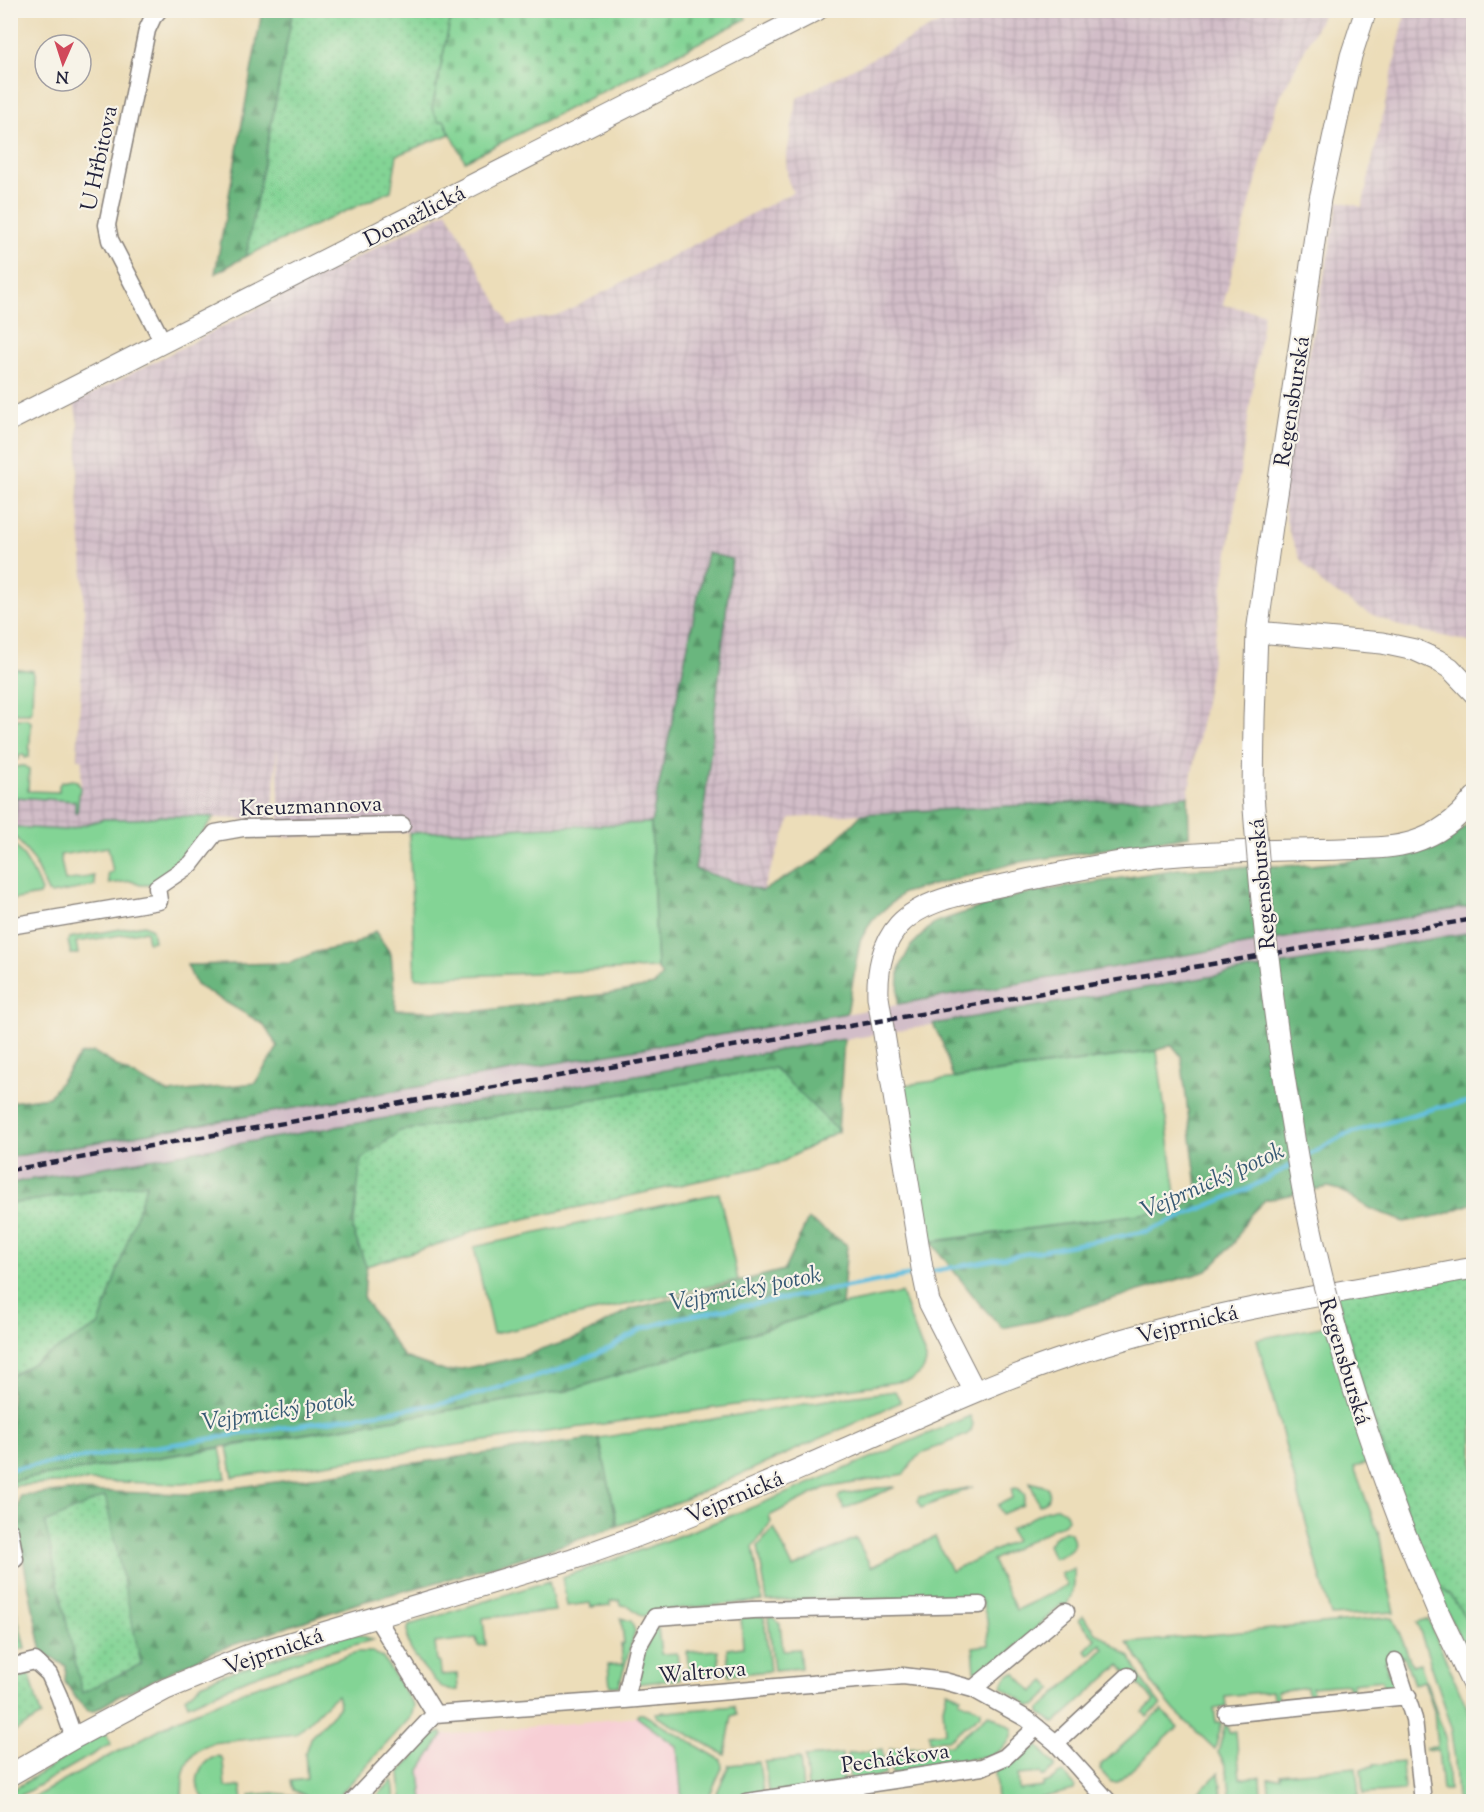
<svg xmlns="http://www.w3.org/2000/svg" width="1484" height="1812" viewBox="0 0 1484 1812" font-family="'Sorts Mill Goudy',serif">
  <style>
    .built { fill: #f7cfd5 }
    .industrial { fill: url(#industrial-grid) }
    .railway { fill: #d2bdc8 }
    .grass { fill: #83d495; stroke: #527b68; stroke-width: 1.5 }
    .forest { fill: url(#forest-firs); stroke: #466c5c; stroke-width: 1.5 }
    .cemetery { fill: url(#cemetery-stones); stroke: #527b68; stroke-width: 1.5 }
    .park { fill: url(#park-dots); stroke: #527b68; stroke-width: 1.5 }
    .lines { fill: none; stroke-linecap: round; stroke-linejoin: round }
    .stream { stroke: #5fbede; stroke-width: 4.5 }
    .minor-casing { stroke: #87807a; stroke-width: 19 }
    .major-casing { stroke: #87807a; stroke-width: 23 }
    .minor { stroke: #fff; stroke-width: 16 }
    .major { stroke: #fff; stroke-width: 21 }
    .rail { stroke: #22223b; stroke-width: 4.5; stroke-dasharray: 9 4.5; stroke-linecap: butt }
    .major-bridge-casing { stroke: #87807a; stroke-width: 23; stroke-linecap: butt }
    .major-bridge { stroke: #fff; stroke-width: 21 }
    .labels { text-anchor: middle; stroke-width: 4.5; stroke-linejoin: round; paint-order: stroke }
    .street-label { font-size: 22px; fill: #22223b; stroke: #f7f3e8 }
    .water-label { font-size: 24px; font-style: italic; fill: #375974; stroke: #f7f3e8 }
  </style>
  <defs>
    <pattern id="industrial-grid" width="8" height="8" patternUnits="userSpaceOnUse" patternTransform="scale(1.5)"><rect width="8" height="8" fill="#d2bdc8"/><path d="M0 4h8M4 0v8" fill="none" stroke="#b4a2ad"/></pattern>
    <pattern id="forest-firs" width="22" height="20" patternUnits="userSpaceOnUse" patternTransform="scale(1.5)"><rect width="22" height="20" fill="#6ab67e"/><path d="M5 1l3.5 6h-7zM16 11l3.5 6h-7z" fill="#579468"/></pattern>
    <pattern id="cemetery-stones" width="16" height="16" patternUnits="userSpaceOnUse" patternTransform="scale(1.5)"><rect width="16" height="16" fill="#83d495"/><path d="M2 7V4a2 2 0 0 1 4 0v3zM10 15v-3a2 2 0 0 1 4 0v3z" fill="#71b681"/></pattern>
    <pattern id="park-dots" width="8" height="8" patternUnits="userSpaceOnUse" patternTransform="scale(1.5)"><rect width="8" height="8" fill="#83d495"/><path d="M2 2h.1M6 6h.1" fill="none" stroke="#71b681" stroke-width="1.8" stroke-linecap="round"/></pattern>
  </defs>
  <rect width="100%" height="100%" fill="#f7f3e8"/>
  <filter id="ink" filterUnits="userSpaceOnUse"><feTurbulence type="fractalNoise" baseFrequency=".0167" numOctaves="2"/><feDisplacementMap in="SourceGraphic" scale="12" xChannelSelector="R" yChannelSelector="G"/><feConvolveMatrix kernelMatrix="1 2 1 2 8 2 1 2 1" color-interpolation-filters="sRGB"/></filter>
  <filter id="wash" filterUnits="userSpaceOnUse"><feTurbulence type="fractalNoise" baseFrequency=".008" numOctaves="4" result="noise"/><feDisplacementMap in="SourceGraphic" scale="24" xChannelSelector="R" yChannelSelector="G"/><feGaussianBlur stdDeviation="1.35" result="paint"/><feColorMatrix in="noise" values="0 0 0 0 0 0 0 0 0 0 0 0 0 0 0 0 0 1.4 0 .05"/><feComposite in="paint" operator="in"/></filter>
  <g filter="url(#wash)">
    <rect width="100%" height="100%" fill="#ecddb9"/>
    <path class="built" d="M637,1717L677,1747L682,1801H423L420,1770L443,1735Z"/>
    <path class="industrial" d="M962,11H1324L1317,26L1277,103L1223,305L1264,313L1208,685L1188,796L791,818L762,891L695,869L703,819L732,559L707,553L651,823L280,837L277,746L273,820L159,816L138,819H104L66,830L12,827L14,794L80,797L82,759H77L84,626V587L78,494V423L74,403L447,211L509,324L562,314L793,192L788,181L786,160L797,98Z
      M1406,11H1473V643L1396,625L1364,611L1324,586L1300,559L1288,529L1281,493L1339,201L1362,207Z"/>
    <path class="railway" d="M1473,906V932L11,1183V1157Z"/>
    <path class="grass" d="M11,668L33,671L32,710L29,713H11Z
      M11,719H27L31,722L29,757L25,758L24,755L18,756L19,759L11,761V757L16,756L11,731Z
      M21,766H25L29,769L28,791L59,792V785L62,782L72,780L77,781L80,787L77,812L75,813V801L16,797L15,819H11V768Z
      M159,816L214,817L182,862L155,885H140L131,881L109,884L108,873L113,872L108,847L60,855L65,881L94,876L95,886L51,894L48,892L32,858L13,834L12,827L66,830L104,819H138Z
      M651,823L657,968L415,978L409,833Z
      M11,841C25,855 34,873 41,891L39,895L11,900Z
      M144,925L152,929L154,941L148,942L146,931L76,942L78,954H71L68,941L69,938Z
      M1157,1051L1178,1209L926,1242L905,1085Z
      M719,1193L738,1280L493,1334L474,1247Z
      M901,1293L926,1359C926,1370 920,1374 911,1380L233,1477L227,1447L567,1391L842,1305Z
      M1396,1313L1473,1507V1666L1433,1582L1385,1459L1354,1467L1380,1538L1386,1576L1395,1612L1331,1616L1257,1339Z
      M895,1391L901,1402L702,1492L618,1526L599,1438L834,1399Z
      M970,1416L973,1424L971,1431L966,1435L925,1452L916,1458L904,1474L825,1488L769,1516L771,1522L753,1547L762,1601L654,1611L648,1615L642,1616L629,1606L620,1605L619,1600L610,1601L611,1605L591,1607L590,1603L567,1606L562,1577C701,1532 835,1473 970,1416Z
      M220,1448L226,1478L183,1484L86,1481L11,1486V1481Z
      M1030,1482L1047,1487C1053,1496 1048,1501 1039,1505Z
      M895,1487L844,1509L839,1498L840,1495L877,1488Z
      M973,1487L921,1508L917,1501L919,1497Z
      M1015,1488L1019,1489L1025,1495L1023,1505L1002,1514L998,1505L1012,1498V1489Z
      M1057,1507C1063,1510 1067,1512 1068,1519L1064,1523L992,1560L1016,1610L1067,1586L1061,1574L1074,1568C1075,1585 1074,1591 1066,1606L1062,1604L988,1673L975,1671L973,1647L989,1645L987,1619L982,1601L848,1598L767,1601L758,1546L774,1528L793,1568L856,1538L871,1567L935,1537L951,1571L1015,1541L1010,1529L1045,1511Z
      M1064,1531L1070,1532C1080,1549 1068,1553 1054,1559L1048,1545L1053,1538Z
      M549,1581L555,1611L483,1618L486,1645L478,1646L476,1638L435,1643L437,1662H440L441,1675L457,1674L458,1690C455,1690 451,1691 448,1690C437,1687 415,1658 410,1648C407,1640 407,1632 409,1625Z
      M764,1616L770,1671L729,1675L727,1649L743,1647L741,1617Z
      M768,1616H772L780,1624L783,1650L799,1649L801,1668L774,1670Z
      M1083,1616L1096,1632L1130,1657L1142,1680L1161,1705L1147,1717L1143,1712L1154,1701L1120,1665L1055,1723L1040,1713V1709L1104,1649L1101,1644L1089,1655L1085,1650L1096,1639L1079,1620Z
      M1393,1617L1412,1665L1420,1663L1446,1740L1449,1790H1442L1438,1750H1426V1748L1437,1747L1434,1711L1424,1681L1414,1684L1404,1656L1385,1662L1389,1674L1395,1672C1395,1682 1395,1689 1384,1692L1382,1680L1353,1683V1695H1349L1348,1684L1312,1687L1313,1699H1308L1307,1687L1277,1691L1278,1702L1274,1703L1272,1691L1225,1696L1226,1707L1214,1709L1216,1722H1222L1215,1749L1175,1711L1152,1683L1144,1665L1127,1643Z
      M621,1618L631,1621L635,1631L619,1686H610L608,1665L623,1664L621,1644L624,1643Z
      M1428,1619L1473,1721V1801H1457L1455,1761L1451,1732L1453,1731L1417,1622Z
      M658,1628L661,1654L677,1653L680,1679L636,1684V1679L650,1635L654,1629Z
      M357,1634L373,1640L309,1657L249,1678L188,1705L185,1697L203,1683L219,1676L344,1635Z
      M718,1650L720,1675L689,1678L687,1652Z
      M357,1652H373L383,1658L414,1706L411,1717L334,1801C320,1802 305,1796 293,1790L291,1781L307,1779L305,1753L310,1738L340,1706L337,1695C321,1707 310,1723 295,1734L212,1743C197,1748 185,1760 183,1778C182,1786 183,1793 181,1801H27L178,1719L244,1691Z
      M1015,1673L1033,1692L1045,1681L1053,1689L1035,1706H1030L1002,1687C1004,1679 1006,1674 1015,1673Z
      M947,1691L961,1697L959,1701L981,1710V1714L948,1740L930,1741L929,1734L945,1732L943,1707Z
      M734,1706L737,1714L732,1716L725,1755L656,1716V1713Z
      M1162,1710L1178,1727L1118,1782H1111L1100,1770L1101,1765Z
      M638,1714H643L721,1760L722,1768L707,1801H682L677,1747L637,1717Z
      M989,1714L1012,1728C1013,1735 1009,1743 1003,1748C991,1759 972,1758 957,1761C936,1764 914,1770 892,1774L890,1749L951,1745Z
      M1226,1721L1229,1733L1236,1732L1240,1778L1260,1777L1261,1795L1260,1801H1231C1229,1785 1229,1766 1218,1753Z
      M105,1731L111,1744L11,1801V1791L67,1757L65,1753Z
      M441,1732L443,1735L420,1770L423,1801H402L400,1772L431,1737Z
      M1038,1746L1055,1765V1768L1044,1776H1042L1041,1773L1018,1775L1019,1790L1043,1787V1783C1052,1783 1055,1775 1063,1773L1075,1786L1074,1790L1028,1801H997L995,1770L1004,1763L1008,1766Z
      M882,1750L885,1775L850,1782L847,1754Z
      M842,1754L844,1783L808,1788L805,1757Z
      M217,1756L221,1757L223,1761L225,1787L241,1786L243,1801H207C190,1787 197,1763 217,1756Z
      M800,1758L803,1789L768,1792L765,1762Z
      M759,1762L763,1792C750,1793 737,1794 727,1801L713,1802L729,1765Z
      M1402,1762L1404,1791L1363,1794L1361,1769L1373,1767V1765Z
      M1356,1767L1359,1795L1357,1796C1344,1798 1283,1805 1275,1800C1268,1797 1269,1785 1268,1778L1280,1777V1774Z
      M1219,1773L1223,1801H1188Z
      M393,1780L395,1801H372Z
      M274,1793L298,1796L312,1801H251L250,1795Z"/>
    <path class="forest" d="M262,11H293L246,256L215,274Z
      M707,553L732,559L703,819L695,869L762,891L817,860L862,814L1188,796L1189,836L1015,863L903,893L872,920L860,941L847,1013L11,1157V1102L49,1097L80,1055L94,1052L123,1070L169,1093L255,1083L278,1047L263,1024L196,985L187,965L290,963L316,952L353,945L375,931L391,954L396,1010L473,1012L614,993L654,985L662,976L657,968L651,823Z
      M1473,820V906L898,1004L899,969L911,946L934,923L978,908L1023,894L1178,869L1312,865L1414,854L1454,835Z
      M1473,932V1203L1442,1215L1404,1222L1367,1207L1340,1190L1328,1187L1265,1200L1248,1217L1234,1243L1207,1271L1037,1321L1002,1328L979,1303L931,1242L1178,1209L1198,1195L1181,1056L1172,1045L1155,1051L953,1078L942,1042L933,1024Z
      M844,1039L838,1131L774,1068L461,1122L400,1131L353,1230L366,1266L364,1299L404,1357L447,1372L520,1357L580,1337L629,1310L784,1270L808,1219L847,1245L842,1305L567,1391L11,1481V1376L99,1325L146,1184L11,1204V1183Z
      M599,1438L618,1526L545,1551L427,1585L358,1603L215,1651L119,1696L94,1711H88L78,1701L65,1682L66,1666L42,1652L25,1569L16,1517L20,1496L69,1491L188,1494Z"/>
    <path class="cemetery" d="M742,10L746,19L465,161L444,121L439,123L432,109L452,11Z"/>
    <path class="park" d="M293,11H452L432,109L439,122L444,120L450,134L397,155L391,191L246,256Z
      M774,1068L838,1131L780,1163L474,1230L462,1237L366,1266L353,1230L361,1160L400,1131L461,1122Z
      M147,1183L99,1325L11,1376V1204Z
      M1473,1268V1629L1451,1596L1433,1582L1365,1397L1336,1293Z
      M105,1496L141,1664L82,1693L45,1523Z
      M10,1586L25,1648L11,1651H10Z
      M30,1675L41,1716L11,1734V1680Z"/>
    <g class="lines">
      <path class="stream" d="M1304,1158L1344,1135L1436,1108L1474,1101
        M928,1272L1148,1231L1250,1188L1291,1165
        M10,1469L446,1403L559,1370L610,1348L642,1329L678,1318L917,1274"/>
    </g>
  </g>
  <g filter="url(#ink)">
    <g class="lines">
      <defs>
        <path id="minor" d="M159,10L153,17L147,30L107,225L110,240L163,342
          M10,926L159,901L157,887L191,864L215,833L243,828L402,825
          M10,1531L15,1559
          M376,1617L435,1714
          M1395,1661L1414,1719L1423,1802
          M10,1667L35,1661L49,1674L59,1696L74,1738
          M973,1689L1066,1611
          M625,1700L637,1648L655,1617L752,1610L980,1605
          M1227,1714L1408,1696
          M1056,1743L1128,1676
          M352,1802L435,1714L625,1700L903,1676L944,1681L973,1689L1027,1719L1056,1743L1109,1802
          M746,1802L982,1767L1005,1757L1037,1727"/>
        <path id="major" d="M10,420L817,10
          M1257,632L1382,643L1415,650L1437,660L1450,668L1474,693
          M1253,795L1254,719L1257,632L1272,526L1303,323L1320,199L1351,56L1366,10
          M975,1392L929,1302L922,1268L878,997C877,972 882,944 899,925C923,899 971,892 1004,885C1049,875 1095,865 1142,859C1167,855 1193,854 1218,853C1259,850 1300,850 1341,849C1364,848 1390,849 1413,842C1439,834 1458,819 1474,798
          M1401,1524L1440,1616L1474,1687
          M10,1775L74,1738L166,1689L249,1655L572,1559C681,1523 785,1475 890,1429C949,1403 1007,1377 1067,1357C1199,1312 1337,1293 1474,1268"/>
      </defs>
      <use href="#minor" class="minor-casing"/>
      <use href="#major" class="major-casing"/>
      <use href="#minor" class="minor"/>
      <use href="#major" class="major"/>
      <path class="rail" d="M10,1170L1474,919"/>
      <defs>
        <path id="major-bridge" d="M1253,795C1261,906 1273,1016 1292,1125C1300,1177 1310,1230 1323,1281C1344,1364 1370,1444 1401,1524"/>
      </defs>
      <use href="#major-bridge" class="major-bridge-casing"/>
      <use href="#major-bridge" class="major-bridge"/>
    </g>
  </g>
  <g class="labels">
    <g class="street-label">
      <text transform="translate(98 158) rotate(-78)" y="8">U Hřbitova</text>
      <text transform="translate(414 215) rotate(-27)" y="8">Domažlická</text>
      <text transform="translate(1291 401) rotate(-81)" y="8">Regensburská</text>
      <text transform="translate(311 805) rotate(-2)" y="8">Kreuzmannova</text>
      <text transform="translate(1261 884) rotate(-95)" y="8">Regensburská</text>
      <text transform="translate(1187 1323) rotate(-14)" y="8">Vejprnická</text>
      <text transform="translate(1346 1361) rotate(73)" y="8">Regensburská</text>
      <text transform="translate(734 1496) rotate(-23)" y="8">Vejprnická</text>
      <text transform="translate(273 1650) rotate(-19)" y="8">Vejprnická</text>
      <text transform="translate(702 1671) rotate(-5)" y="8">Waltrova</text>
      <text transform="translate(895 1757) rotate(-8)" y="8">Pecháčkova</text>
    </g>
    <g class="water-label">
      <text transform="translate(1212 1180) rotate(-24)" y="8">Vejprnický potok</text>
      <text transform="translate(745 1288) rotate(-11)" y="8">Vejprnický potok</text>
      <text transform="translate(278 1410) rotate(-9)" y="8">Vejprnický potok</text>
    </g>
  </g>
  <rect width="1484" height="1812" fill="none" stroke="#f7f3e8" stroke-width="36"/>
  <g transform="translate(63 63) rotate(183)"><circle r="28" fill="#f7f3e8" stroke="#a29fa3" stroke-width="1.5"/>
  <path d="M0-4.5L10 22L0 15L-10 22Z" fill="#d1495b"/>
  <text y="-9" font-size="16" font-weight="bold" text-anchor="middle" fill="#22223b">N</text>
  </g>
</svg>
